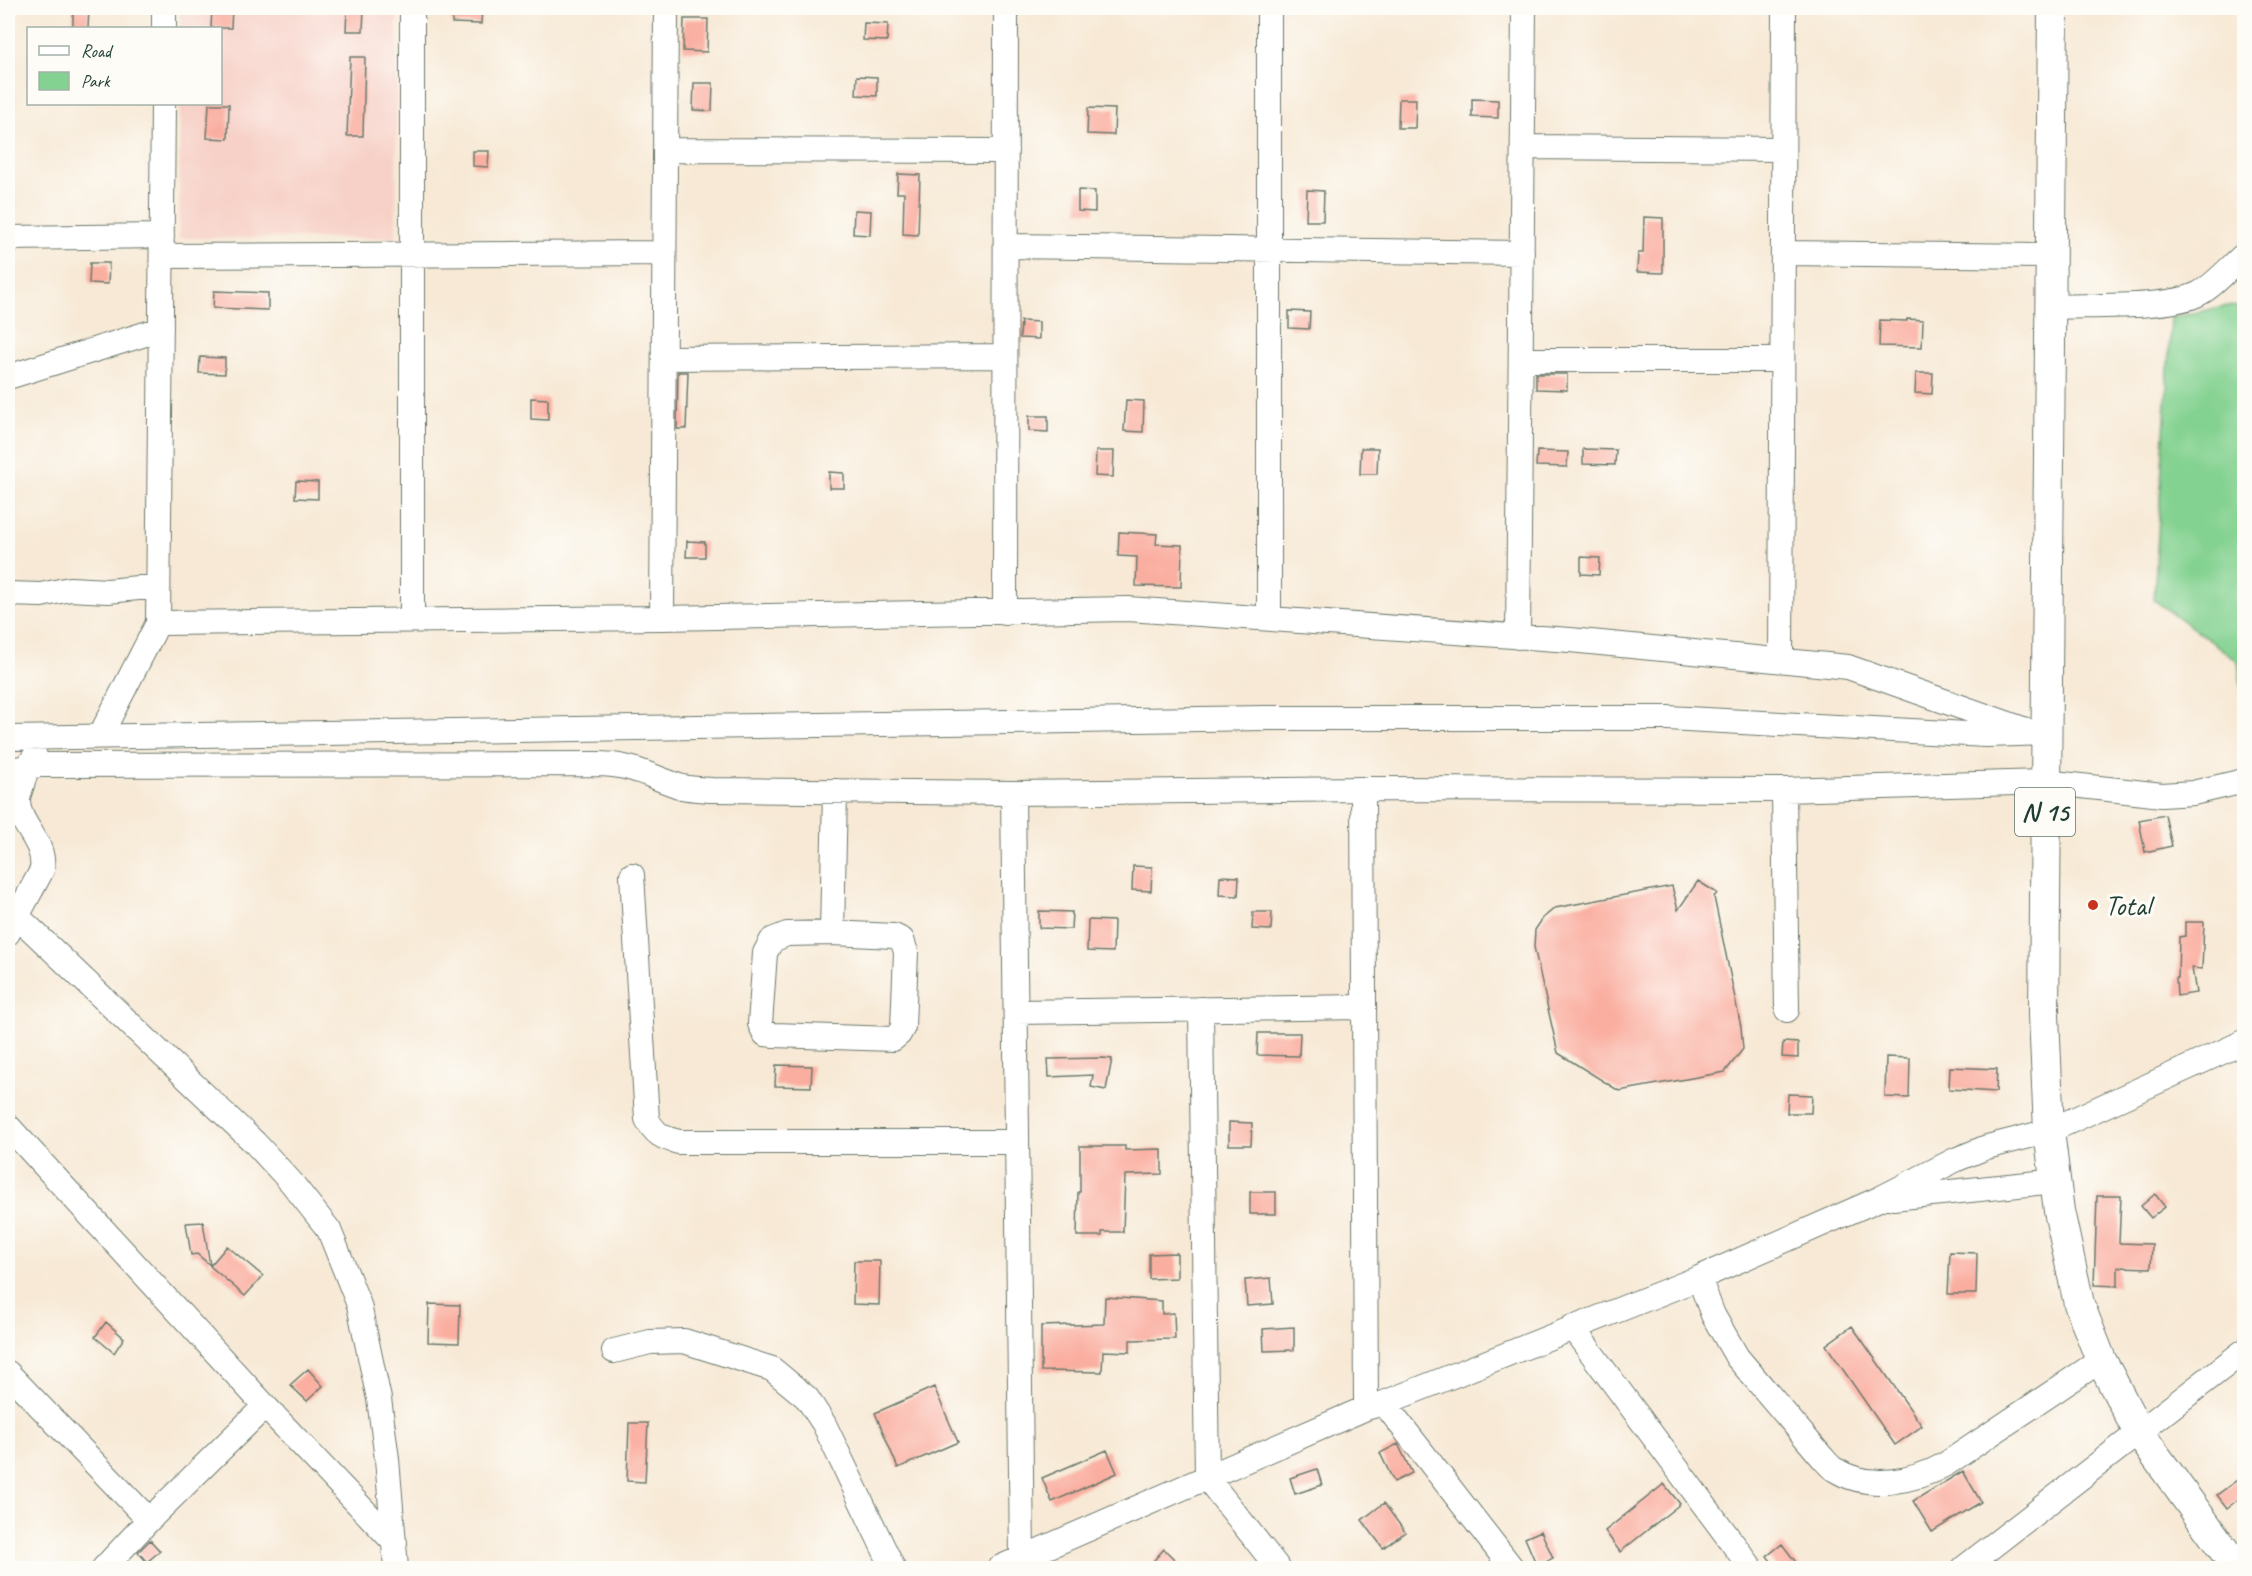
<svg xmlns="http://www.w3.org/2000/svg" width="2252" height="1576" viewBox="0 0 2252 1576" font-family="Caveat,sans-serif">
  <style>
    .built { fill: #f7d1c8 }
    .green { fill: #84d291; stroke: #528862; stroke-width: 1.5 }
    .building { fill: #faaea0 }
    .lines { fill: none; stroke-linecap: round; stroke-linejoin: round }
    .minor-casing { stroke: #6b796c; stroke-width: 26 }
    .major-casing { stroke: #6b796c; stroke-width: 32 }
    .minor { stroke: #fff; stroke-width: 24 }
    .major { stroke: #fff; stroke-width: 30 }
    .poi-dot { fill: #c8321e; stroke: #fdfcf7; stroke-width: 2 }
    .labels { text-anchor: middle; stroke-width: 6; stroke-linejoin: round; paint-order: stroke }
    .shield { fill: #fdfcf7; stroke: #62766e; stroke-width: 1.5 }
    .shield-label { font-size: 27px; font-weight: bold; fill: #1f3d34 }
    .poi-label { font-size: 28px; fill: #1f3d34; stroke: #fdfcf7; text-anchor: start }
  </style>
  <rect width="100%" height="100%" fill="#fdfcf7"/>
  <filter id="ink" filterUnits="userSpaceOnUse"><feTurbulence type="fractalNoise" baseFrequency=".0167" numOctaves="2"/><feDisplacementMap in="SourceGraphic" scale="12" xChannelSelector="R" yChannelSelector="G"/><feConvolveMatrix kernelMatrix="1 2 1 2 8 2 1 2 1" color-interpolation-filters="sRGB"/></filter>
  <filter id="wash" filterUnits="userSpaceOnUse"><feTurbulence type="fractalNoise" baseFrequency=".008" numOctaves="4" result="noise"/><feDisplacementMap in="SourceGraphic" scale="24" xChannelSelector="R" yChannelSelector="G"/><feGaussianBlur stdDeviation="1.35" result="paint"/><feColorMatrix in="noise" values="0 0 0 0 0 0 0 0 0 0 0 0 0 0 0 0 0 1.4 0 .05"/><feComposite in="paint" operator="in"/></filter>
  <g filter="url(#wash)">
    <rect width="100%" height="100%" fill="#f7e9d5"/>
    <path class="built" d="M180,8H397L396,238H179L180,104H220V28H180Z"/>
    <path class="green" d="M2224,306L2244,307V706L2238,661L2154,600L2171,318Z"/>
    <g id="blocks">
      <path class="building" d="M212,8H232L231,28H211Z
        M347,8H364L363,31H346Z
        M452,8H482L481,24L452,23Z
        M73,9L89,10L88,28H73Z
        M684,19H708L707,52L683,51Z
        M864,23L888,24L887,41L863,40Z
        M350,57H365L363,136H347Z
        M857,76L877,77V96L856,95Z
        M694,83H713L712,111L693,110Z
        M1399,99H1416L1415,128H1398Z
        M1472,99L1498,100V118L1472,117Z
        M209,104H229L228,139L207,138Z
        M1088,108L1115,109L1114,135L1087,134Z
        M473,151H489L488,167L473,166Z
        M898,174L920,175L918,235L903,234L904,193H897Z
        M1078,190L1095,191V212L1078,211Z
        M1307,190L1324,191L1323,221H1306Z
        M854,210L871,211L870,235L853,234Z
        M1644,217L1663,218V273L1637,272L1638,253H1643Z
        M90,263H109L108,284L89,283Z
        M214,291L268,293V310L213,308Z
        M1289,311L1310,312L1309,329L1289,328Z
        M1907,319L1923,320L1922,347L1879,346L1880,320L1907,321Z
        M1021,321L1039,322V339L1020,338Z
        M200,357L225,358V374L199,373Z
        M678,372H688L686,429H677Z
        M1916,373H1933L1932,394L1915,393Z
        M1536,374H1567V390L1536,389Z
        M531,398L548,399V420L531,419Z
        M1126,400L1144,401L1143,432L1124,431Z
        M1029,416H1048V432L1029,431Z
        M1361,448H1378L1377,474H1360Z
        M1583,449L1616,450L1615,465L1583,464Z
        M1096,451H1114L1113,477L1095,476Z
        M1537,451L1568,452L1567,467L1536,466Z
        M829,472L844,473V488H829Z
        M296,481L318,482V499L295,498Z
        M1119,532L1157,534L1156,544L1182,545L1181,587L1136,586L1137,557L1118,556Z
        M687,541L705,542V557H686Z
        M1581,557L1600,558L1599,575L1581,574Z
        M2165,815L2172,846L2145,852L2139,820Z
        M1133,866L1152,867L1151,891L1132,890Z
        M1220,876L1239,877L1238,896L1219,895Z
        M1698,881L1717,893L1714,897L1741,1027L1743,1049L1725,1072L1619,1091L1558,1053L1534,947L1535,930L1543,918L1555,908L1672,886L1678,910Z
        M1039,911L1072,912L1071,929L1039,928Z
        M1253,912H1272L1271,930L1252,929Z
        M1088,920L1114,921L1113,952L1087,951Z
        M2185,922H2204L2202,969L2192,968L2196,993L2177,996L2176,978H2178L2179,937L2185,936Z
        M1258,1033H1300L1299,1056L1257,1055Z
        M1783,1042L1798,1043V1058L1782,1057Z
        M1886,1057L1910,1058L1909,1098L1885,1097Z
        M1103,1058L1112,1059L1106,1090L1091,1087L1093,1075L1049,1077L1048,1059Z
        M776,1065L812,1066L811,1087L775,1086Z
        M1950,1067L1997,1069L1996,1092L1949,1089Z
        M1788,1094L1812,1095L1811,1113H1787Z
        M1229,1122L1252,1123L1251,1145H1229Z
        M1080,1146H1125V1150L1162,1149V1174L1125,1175L1123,1232H1102V1236H1077L1078,1192H1080Z
        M1250,1192H1276V1214H1250Z
        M2155,1194L2165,1207L2151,1218L2141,1206Z
        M2097,1196H2121L2119,1243L2152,1244L2151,1268L2118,1267V1286L2094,1285Z
        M203,1222L210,1265L197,1254L191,1255L186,1223Z
        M227,1246L263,1276L245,1296L210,1266Z
        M1950,1252L1977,1253L1976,1294H1948Z
        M1177,1253V1278L1149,1279V1254Z
        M854,1261H880L879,1305L853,1304Z
        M1271,1278L1273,1304L1247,1306L1245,1280Z
        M1105,1297L1162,1301V1314L1174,1313L1175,1339L1130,1340V1352L1103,1351L1102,1372L1041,1371V1326L1104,1324Z
        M429,1304L460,1305L459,1343L428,1342Z
        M106,1322L124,1338L114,1353L95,1337Z
        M1852,1326L1922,1426L1895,1445L1826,1345Z
        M1294,1327V1350L1264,1351L1263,1329Z
        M308,1369L323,1386L307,1401L290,1385Z
        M934,1387L958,1442L898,1468L875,1413Z
        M629,1423H648L645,1482L627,1481Z
        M1398,1444L1412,1473L1394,1482L1380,1453Z
        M1107,1450L1117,1473L1052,1502L1042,1478Z
        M1317,1469L1322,1485L1295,1494L1290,1478Z
        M1963,1471L1981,1502L1932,1532L1913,1501Z
        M2244,1475V1495L2227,1508L2217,1495Z
        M1664,1484L1680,1504L1620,1552L1605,1531Z
        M1384,1503L1405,1532L1383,1548L1362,1520Z
        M1541,1531L1553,1558L1537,1566L1525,1538Z
        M150,1540L160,1551L147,1562L138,1552Z
        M1782,1544L1801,1569H1777L1767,1556Z
        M1164,1549L1184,1569H1146Z"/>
    </g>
  </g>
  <g filter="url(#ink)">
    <use href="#blocks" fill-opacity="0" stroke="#6b796c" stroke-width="1.5"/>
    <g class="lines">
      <defs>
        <path id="minor" d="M412,8V620
          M164,28V8
          M1523,147L1783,149
          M665,150L1006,151
          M8,238L162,236
          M1006,246L1522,253
          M1783,253L2050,256
          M162,256L664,253
          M2050,307C2086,305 2168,309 2198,294C2213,287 2231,266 2244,255
          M664,358L1005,356
          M1521,360H1782
          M8,377L161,329
          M8,594L41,595L70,589L108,591L158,586
          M1005,613L1006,8
          M662,618L666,8
          M1269,618V8
          M158,623L662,618L1128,609L1570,640L1848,667L2023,729
          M1518,637L1524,8
          M1781,660L1784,8
          M100,736L158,623L163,104
          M8,738L1264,718H1668L1986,735L2046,733
          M8,770L41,765L600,764C634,765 651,777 682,787C691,789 702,789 711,790L1013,793L1363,789L1784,790L2045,782L2162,795L2193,793L2244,781
          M1363,789L1366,1408
          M1784,790L1787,1010
          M1013,793L1022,1558L1030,1567
          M632,875L647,1119C655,1134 662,1138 679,1142H1017
          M18,917L255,1143L291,1182L329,1230L359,1305L379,1399L387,1459L396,1568
          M8,933L42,870C46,840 18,826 18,800C18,794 22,787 23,781C26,771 29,764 35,756
          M832,933L787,934L772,940L765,953L760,1024L765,1034L774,1035L893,1039L899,1034L903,1027L906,952L902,940L894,936L832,933L835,791
          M1201,1009L1207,1478L1278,1568
          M1016,1012L1363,1007
          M8,1126L265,1406L395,1543
          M1893,1198L2056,1181
          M1699,1278L1713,1315L1737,1357L1821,1456C1825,1460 1829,1466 1834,1469C1868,1491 1914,1482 1946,1464L2101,1360
          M1572,1327L1751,1568
          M614,1351L650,1342L684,1341L772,1369L807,1398L824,1424L893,1568
          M8,1373L149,1520
          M1384,1403L1512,1568
          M104,1568L149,1520L265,1406
          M999,1568L1366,1408L1384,1403L1699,1278L1879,1199L1955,1160L1987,1147L2049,1131L2244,1042
          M1964,1568L2244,1351"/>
        <path id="major" d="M2053,8L2044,1015L2049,1131L2059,1211L2079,1304L2101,1360L2139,1433L2237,1568"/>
      </defs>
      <use href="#minor" class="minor-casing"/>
      <use href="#major" class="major-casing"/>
      <use href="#minor" class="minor"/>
      <use href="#major" class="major"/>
    </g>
  </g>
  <circle class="poi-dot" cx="2093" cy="905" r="6"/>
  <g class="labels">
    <rect class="shield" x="2015" y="788" width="60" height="48" rx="4.5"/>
    <g class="shield-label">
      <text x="2045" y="821">N 15</text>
    </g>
    <g class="poi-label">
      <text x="2105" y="915">Total</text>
    </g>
  </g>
  <rect width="2252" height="1576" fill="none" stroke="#fdfcf7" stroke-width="30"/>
  <rect x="27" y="27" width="195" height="78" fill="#fdfcf7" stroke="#a4b0a9" stroke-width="1.5"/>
  <rect x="39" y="46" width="30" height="9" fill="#ffffff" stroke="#a4b0a9" stroke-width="1.5"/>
  <text x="81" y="57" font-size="18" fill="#1f3d34">Road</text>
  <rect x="39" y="72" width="30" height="18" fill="#84d291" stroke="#a4b0a9" stroke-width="1.5"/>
  <text x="81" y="87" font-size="18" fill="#1f3d34">Park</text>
</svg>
